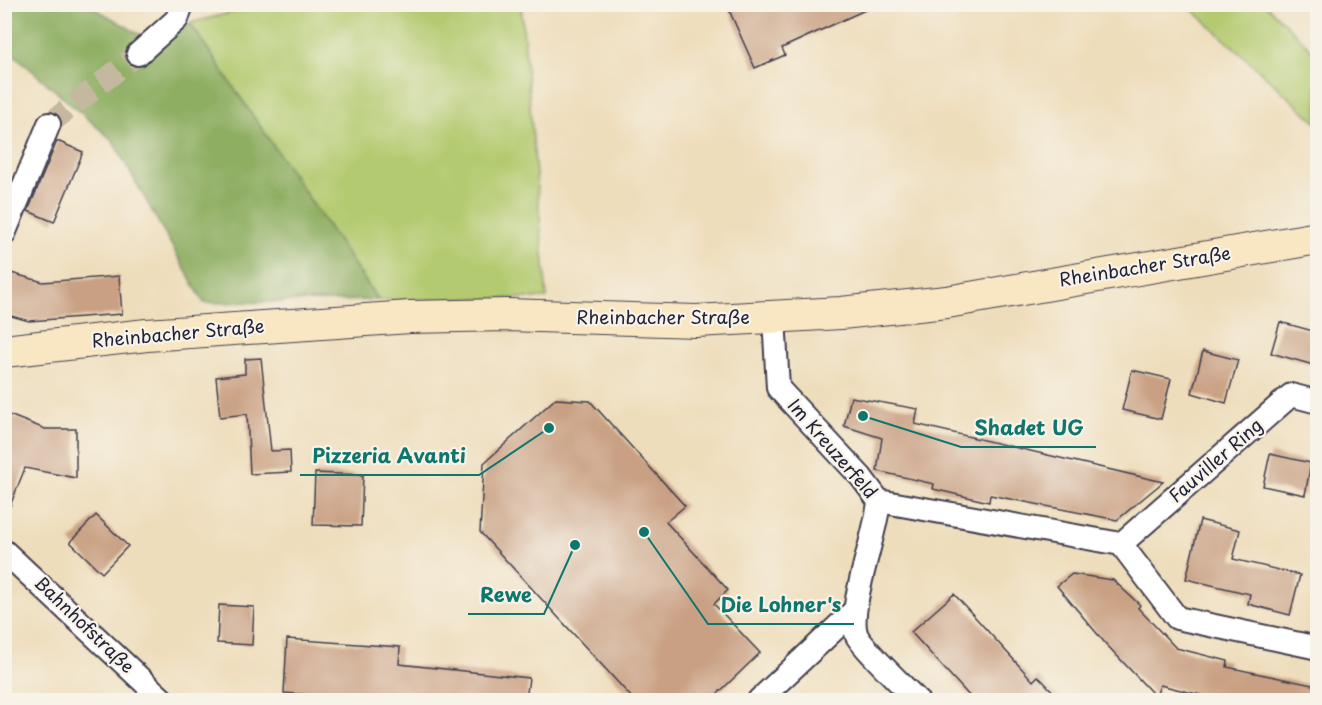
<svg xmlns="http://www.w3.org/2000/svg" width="1322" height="705" viewBox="0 0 1322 705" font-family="'Playpen Sans',sans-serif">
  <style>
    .green { fill: #b3ca6f; stroke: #6a7655; stroke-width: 1.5 }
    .forest { fill: #8eae62; stroke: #58684e; stroke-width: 1.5 }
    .building { fill: #c9a083 }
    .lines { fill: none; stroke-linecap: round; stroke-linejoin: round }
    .minor-tunnel { stroke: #c5b8a1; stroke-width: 22; stroke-dasharray: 22 11; stroke-linecap: butt }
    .minor-casing { stroke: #413e4e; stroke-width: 26 }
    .secondary-casing { stroke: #413e4e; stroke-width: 34 }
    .minor { stroke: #fff; stroke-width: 22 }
    .secondary { stroke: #f9e7c3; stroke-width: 32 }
    .labels { text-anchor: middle; stroke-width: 4.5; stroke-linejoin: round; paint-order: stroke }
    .street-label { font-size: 18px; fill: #22223b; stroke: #f7f3e8 }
    .leader { fill: none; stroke: #0f766e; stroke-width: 2 }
    .callout-dot { fill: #0f766e; stroke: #f7f3e8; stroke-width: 2 }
    .callout-label { font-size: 20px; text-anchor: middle; font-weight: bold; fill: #0f766e; stroke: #f7f3e8; stroke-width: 4.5; stroke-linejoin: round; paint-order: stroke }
  </style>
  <rect width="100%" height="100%" fill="#f7f3e8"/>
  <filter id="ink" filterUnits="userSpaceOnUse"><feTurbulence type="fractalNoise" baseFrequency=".0167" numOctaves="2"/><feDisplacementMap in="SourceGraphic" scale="12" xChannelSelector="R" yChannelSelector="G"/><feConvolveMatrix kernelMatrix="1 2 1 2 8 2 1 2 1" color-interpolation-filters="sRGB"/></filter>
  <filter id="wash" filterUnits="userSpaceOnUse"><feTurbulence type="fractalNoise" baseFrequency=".008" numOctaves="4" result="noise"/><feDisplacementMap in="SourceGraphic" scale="24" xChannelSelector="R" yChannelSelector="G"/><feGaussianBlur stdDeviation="1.35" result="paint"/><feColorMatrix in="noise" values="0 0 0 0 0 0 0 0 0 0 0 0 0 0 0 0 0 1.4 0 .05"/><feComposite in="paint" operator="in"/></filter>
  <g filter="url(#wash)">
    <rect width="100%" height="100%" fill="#edb"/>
    <path class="green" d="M263,5H521L547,298L378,300L190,23Z
      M1187,5H1266L1317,55V123Z"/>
    <path class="forest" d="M5,5H89L153,42L190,23L378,300L204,303L112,140L5,47Z"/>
    <g id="blocks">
      <path class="building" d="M741,4H878L782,48L785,55L755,68L729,10Z
        M57,141L83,152L54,222L28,211Z
        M4,271L43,282L119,276L122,314L29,321L4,314Z
        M1280,322L1317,332V366L1271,353Z
        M1203,351L1238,360L1226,403L1192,393Z
        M261,358L271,451L290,450L291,472L250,474L247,414L220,417L216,377L245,374V359Z
        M1132,370L1171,379L1161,419L1122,410Z
        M851,397L918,409L915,424L1163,482L1117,520L990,495L989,502L933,489L934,484L877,471L882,438L844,426Z
        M555,399L590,401L685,506L666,522L728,590L714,604L760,653L711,700H634L480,532L484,463Z
        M4,413L45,429H76V478L25,468L6,516Z
        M1270,454L1311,463L1305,495L1263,486Z
        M315,473L363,475L361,526L313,525Z
        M96,515L128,546L102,573L70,542Z
        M1200,520L1240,530L1233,559L1300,575L1290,615L1248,604L1250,594L1186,579Z
        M1072,574L1113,580L1140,605L1138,608L1176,648L1228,661L1227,667L1317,686V700H1221L1160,685L1156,697L1105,643L1057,586Z
        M954,594L1033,681L1038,676L1061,700H973L911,632Z
        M219,605L254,607L252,645L217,643Z
        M287,639L400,647L399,664L529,678L526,700H383L284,693Z"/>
    </g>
  </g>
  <g filter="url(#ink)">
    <use href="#blocks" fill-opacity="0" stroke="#413e4e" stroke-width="1.5"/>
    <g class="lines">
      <path class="minor-tunnel" d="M49,124L138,54"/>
      <defs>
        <path id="minor" d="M138,54L177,19L182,4
          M4,234L49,124
          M774,317L778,388L861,477L879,501C877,532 846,612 857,636C863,648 905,688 917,700
          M879,501L1121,544L1177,618L1318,648
          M1121,544L1291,395L1318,402
          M4,551L163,700
          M759,700L855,610"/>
        <path id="secondary" d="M4,351L147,335L410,317L507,315L696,321L841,313L947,302L1318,238"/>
      </defs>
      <use href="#minor" class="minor-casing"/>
      <use href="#secondary" class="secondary-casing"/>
      <use href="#minor" class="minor"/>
      <use href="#secondary" class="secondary"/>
    </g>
  </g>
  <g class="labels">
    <g class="street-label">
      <text transform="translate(1145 267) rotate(-9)" y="6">Rheinbacher Straße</text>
      <text x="663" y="324">Rheinbacher Straße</text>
      <text transform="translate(178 334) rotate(-5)" y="6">Rheinbacher Straße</text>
      <text transform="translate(832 449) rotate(49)" y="6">Im Kreuzerfeld</text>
      <text transform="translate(1216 461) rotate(-41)" y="6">Fauviller Ring</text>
      <text transform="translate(84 625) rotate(44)" y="6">Bahnhofstraße</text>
    </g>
  </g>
  <path class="leader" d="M863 416L961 447H1096M549 428L479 475H300M575 545L544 614H468M644 532L708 624H854"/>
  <g class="callout-dot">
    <circle cx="863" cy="416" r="6"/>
    <circle cx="549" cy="428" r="6"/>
    <circle cx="575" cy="545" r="6"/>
    <circle cx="644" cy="532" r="6"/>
  </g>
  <g class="callout-label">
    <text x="1029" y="435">Shadet UG</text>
    <text x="389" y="463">Pizzeria Avanti</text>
    <text x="506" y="602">Rewe</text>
    <text x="781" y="612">Die Lohner's</text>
  </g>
  <rect width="1322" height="705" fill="none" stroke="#f7f3e8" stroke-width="24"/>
</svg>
